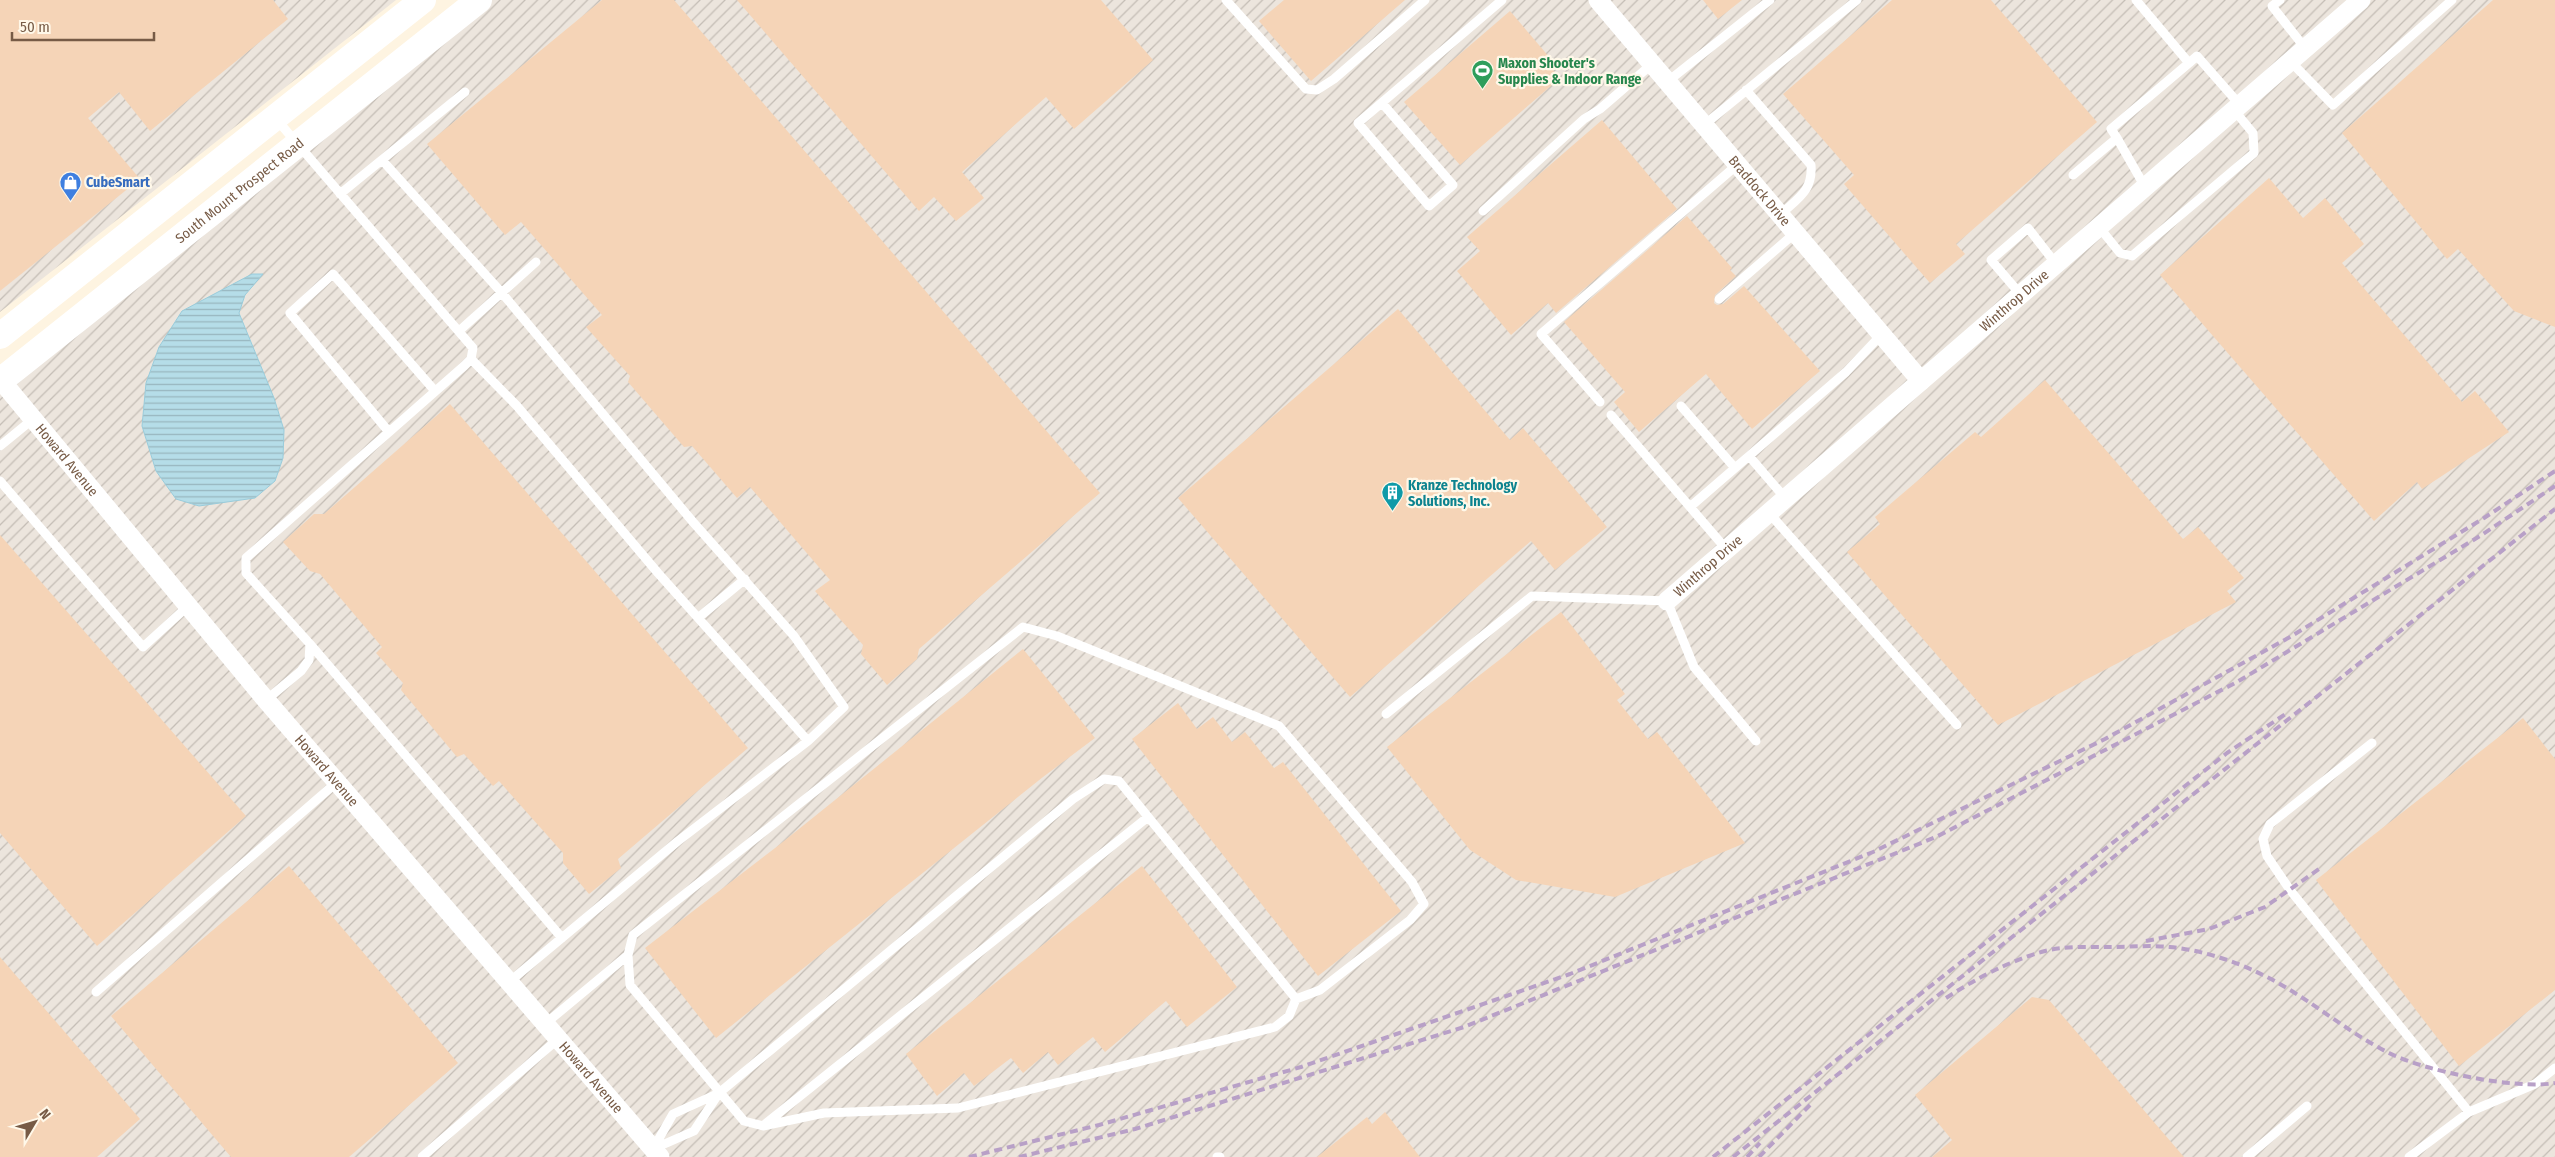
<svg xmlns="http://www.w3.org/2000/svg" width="2555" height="1157" viewBox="0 0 2555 1157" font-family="'Fira Sans Condensed',sans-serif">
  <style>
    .industrial { fill: url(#industrial-furrows) }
    .water { fill: url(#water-rules); stroke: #9accdb }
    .building { fill: #f5d4b7 }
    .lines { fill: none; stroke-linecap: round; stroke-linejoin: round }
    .service { stroke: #fff; stroke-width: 9 }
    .minor { stroke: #fff; stroke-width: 19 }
    .secondary { stroke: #fff; stroke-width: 26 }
    .rail { stroke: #b8a0c7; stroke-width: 4; stroke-dasharray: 8 5; stroke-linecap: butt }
    .labels { text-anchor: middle; stroke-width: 4.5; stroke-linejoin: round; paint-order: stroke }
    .leisure-label { font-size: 14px; font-weight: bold; fill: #27864d; stroke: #fff8e9; text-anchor: start }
    .shop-label { font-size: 14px; font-weight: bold; fill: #366cbe; stroke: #fff8e9; text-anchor: start }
    .street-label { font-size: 14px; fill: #775b46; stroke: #fff8e9 }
    .culture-label { font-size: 14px; font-weight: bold; fill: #0d838f; stroke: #fff8e9; text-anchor: start }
  </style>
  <defs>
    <pattern id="industrial-furrows" width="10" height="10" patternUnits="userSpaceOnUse" patternTransform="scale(1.25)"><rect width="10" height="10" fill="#ece5dd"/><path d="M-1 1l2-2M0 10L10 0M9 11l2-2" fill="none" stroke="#c4bdb5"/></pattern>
    <pattern id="water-rules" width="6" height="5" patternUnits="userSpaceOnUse" patternTransform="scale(1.25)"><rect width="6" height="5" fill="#b5dde8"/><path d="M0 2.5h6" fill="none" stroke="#98b6be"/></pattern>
  </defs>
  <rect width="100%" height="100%" fill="#fef4e1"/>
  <path class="industrial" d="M0,0H396L0,312Z
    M490,0H2555V1157H0V388Z"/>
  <path class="water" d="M252,274H263L245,295L239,313L274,398L284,430L283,458L275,481L255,498L199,506L176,499L156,471L142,426L146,383L159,347L182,311Z"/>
  <path class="building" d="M0,0H273L288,19L150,131L119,92L88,118L140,179L0,291Z
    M602,0H674L1100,493L919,649L917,659L887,685L861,654L863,645L815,591L830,580L750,487L737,498L692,446L684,447L628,382L630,376L586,327L602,315L521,222L505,235L427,144Z
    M737,0H1101L1153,60L1074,129L1046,97L962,172L984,198L956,221L934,197L919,211Z
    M1284,0H1405L1311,81L1259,21Z
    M1703,0H1742L1718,19Z
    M1892,0H1991L2097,122L1956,244L1965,254L1930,283L1844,184L1854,175L1783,94Z
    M2493,0H2555V327L2514,311L2458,249L2447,259L2342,133Z
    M1510,11L1556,65L1552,69L1560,78L1460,165L1404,102Z
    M1602,120L1677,209L1556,313L1548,303L1511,335L1457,271L1480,251L1467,237Z
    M2269,178L2303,218L2325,198L2364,244L2342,263L2462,402L2475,391L2509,432L2422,489L2417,482L2374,521L2160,275Z
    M1687,216L1732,268L1730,270L1736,276L1715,295L1714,303L1717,305L1723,304L1744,286L1820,371L1752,429L1706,374L1639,432L1614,402L1625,392L1564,322Z
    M1398,309L1510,440L1523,428L1607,527L1555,570L1531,541L1350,697L1178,498Z
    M2045,380L2183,539L2198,527L2244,578L2227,591L2236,602L1998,725L1847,552L1880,524L1875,517L1975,432L1981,437Z
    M450,404L748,748L618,859L621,868L589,894L563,863V853L499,781L493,786L464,754L457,757L401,690L403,683L376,653L382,647L320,574L310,571L283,542L314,514H324Z
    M0,535L246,816L97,946L0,833Z
    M1561,612L1625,694L1617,700L1648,739L1657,732L1745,843L1615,897L1516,880L1470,850L1387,747Z
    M1023,649L1095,738L1043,777L716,1038L645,948L779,845Z
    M1178,703L1197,729L1213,717L1232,742L1245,732L1274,768L1283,762L1401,911L1318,976L1132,739Z
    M2523,718L2555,759V990L2459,1066L2316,880Z
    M289,866L458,1063L349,1157H231L111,1016Z
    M1142,866L1237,987L1187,1027L1166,1001L1105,1052L1093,1037L1058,1065L1048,1052L1023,1073L1011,1058L974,1086L964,1073L937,1096L906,1054Z
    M0,957L140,1119L97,1157H0Z
    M2032,997L2049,1000L2184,1157H1932L1952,1140L1915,1095Z
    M1385,1112L1420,1157H1317L1367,1117L1372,1124Z"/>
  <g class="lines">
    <path class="service" d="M1226,0L1306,89L1317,90L1334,79L1425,0
      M2136,0L2189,63L2197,56L2240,105
      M2280,0L2272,6L2305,48
      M2290,61L2333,105L2452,0
      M1667,82L1770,0
      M1746,90L1811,165C1813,191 1798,198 1780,215
      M1382,103L1453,185L1429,206L1358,123L1502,0
      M1704,125L1857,0
      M2117,138L2145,187
      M382,160L502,293L693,522L794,636L844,707L808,741L658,573L517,406L471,359
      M2073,175L2117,138L2111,129L2189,63
      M340,194L465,92
      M1483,211L1584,119L1600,109L1652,64
      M2099,227L2120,253L2132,256L2254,153L2253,133L2234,110
      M2021,295L1991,260L2028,228L2056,264
      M1719,299L1795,233
      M459,331L536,262
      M1600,402L1541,334L1737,165
      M1681,406L1735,468
      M1611,415L1727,550
      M389,432L290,313L333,274L435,391
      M0,446L33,419
      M1749,456L1786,499
      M0,481L143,647L188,606
      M1690,507L1846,372L1882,334
      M1769,513L1957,725
      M698,618L745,579
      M310,644L562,938
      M266,700L301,671L309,660L310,644L246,573V558L464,366L471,359L473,348L277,120
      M1386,714L1532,596L1667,601L1694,667L1756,741
      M2372,743L2270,824L2263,839L2267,856L2290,890L2469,1112
      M509,982L678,841L808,741
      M96,992L337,782
      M545,1024L628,955
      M719,1093L1073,799L1104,779L1119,781L1296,999L1289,1016L1275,1027L958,1108L824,1113L763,1126L744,1121L630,985L628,955L633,935L1023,627L1057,636L1279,726L1412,882L1424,904L1410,920L1320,990L1296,999
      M719,1093L694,1131L653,1149L673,1114Z
      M764,1125L1148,817
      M422,1157L558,1039
      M1217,1157H1220
      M2247,1157L2307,1106
      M2409,1157L2469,1112L2535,1084L2555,1068"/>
    <g class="minor">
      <path id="s1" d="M1598,0L1921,381"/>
      <path id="s2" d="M0,379L266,700L660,1157"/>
      <path id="s3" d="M1667,601L2361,0"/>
    </g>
    <g class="secondary">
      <path d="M0,336L423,0"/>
      <path id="s4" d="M0,381L479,0"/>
    </g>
    <path class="rail" d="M2146,941L2209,929L2265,907L2319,869
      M1946,998C1977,978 2009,961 2045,951C2065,946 2088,947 2109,947C2129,947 2150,945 2170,947C2201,950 2235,961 2263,975C2308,997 2345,1031 2389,1053C2425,1071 2516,1090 2555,1083
      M969,1157L1099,1125L1301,1067L1570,974L1873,852L2105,739L2290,637L2484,518L2555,471
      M1019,1157L1135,1129L1464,1027L1936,837L2237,682L2480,536L2555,486
      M1713,1157L2227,753L2287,713
      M1733,1157L2555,509
      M1747,1157L1760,1143
      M1759,1157L1810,1105"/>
  </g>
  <defs>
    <symbol id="stadium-pin" viewBox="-11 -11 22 30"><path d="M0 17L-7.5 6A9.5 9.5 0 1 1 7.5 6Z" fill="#2e9e5b" stroke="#fff8e9"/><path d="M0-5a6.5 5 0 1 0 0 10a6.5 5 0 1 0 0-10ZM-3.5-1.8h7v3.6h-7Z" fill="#fff"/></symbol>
    <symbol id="shop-pin" viewBox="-11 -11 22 30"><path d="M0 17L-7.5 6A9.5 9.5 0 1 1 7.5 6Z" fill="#3f7fe0" stroke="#fff8e9"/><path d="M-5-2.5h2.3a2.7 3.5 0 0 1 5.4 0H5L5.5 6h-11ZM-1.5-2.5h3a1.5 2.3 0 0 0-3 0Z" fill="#fff"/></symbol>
    <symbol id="building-pin" viewBox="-11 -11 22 30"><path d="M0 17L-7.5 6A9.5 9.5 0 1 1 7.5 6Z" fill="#0f9aa8" stroke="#fff8e9"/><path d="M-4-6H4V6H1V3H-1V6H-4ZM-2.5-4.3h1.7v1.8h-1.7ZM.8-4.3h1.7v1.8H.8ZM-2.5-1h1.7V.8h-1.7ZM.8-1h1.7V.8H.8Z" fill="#fff"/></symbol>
  </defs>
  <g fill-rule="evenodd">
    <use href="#stadium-pin" x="1470" y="58" width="25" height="34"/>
    <use href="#shop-pin" x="58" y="170" width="25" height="34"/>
    <use href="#building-pin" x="1380" y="480" width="25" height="34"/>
  </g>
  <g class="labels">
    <g class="leisure-label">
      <text x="1498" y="68">Maxon Shooter's<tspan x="1498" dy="16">Supplies &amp; Indoor Range</tspan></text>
    </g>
    <g class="shop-label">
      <text x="86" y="187">CubeSmart</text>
    </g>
    <g class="street-label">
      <text dy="5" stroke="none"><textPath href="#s4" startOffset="306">South Mount Prospect Road</textPath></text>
      <text dy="5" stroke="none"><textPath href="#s1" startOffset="250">Braddock Drive</textPath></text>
      <text dy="5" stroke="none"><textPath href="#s3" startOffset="459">Winthrop Drive</textPath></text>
      <text dy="5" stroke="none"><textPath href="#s2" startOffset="105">Howard Avenue</textPath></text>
      <text dy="5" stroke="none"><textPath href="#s3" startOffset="54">Winthrop Drive</textPath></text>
      <text dy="5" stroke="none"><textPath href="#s2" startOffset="510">Howard Avenue</textPath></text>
      <text dy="5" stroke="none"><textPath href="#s2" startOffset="915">Howard Avenue</textPath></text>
    </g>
    <g class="culture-label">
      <text x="1408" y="490">Kranze Technology<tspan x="1408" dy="16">Solutions, Inc.</tspan></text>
    </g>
  </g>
  <g transform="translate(35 1122) rotate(52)" stroke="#fff8e9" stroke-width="4" paint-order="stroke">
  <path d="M0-4L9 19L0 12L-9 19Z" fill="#775b46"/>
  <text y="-8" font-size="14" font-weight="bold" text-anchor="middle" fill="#775b46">N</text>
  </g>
  <path d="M12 32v8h142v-8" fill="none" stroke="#775b46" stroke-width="2.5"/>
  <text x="20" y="32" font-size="15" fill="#775b46" stroke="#fff8e9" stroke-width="4" paint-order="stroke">50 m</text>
</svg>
